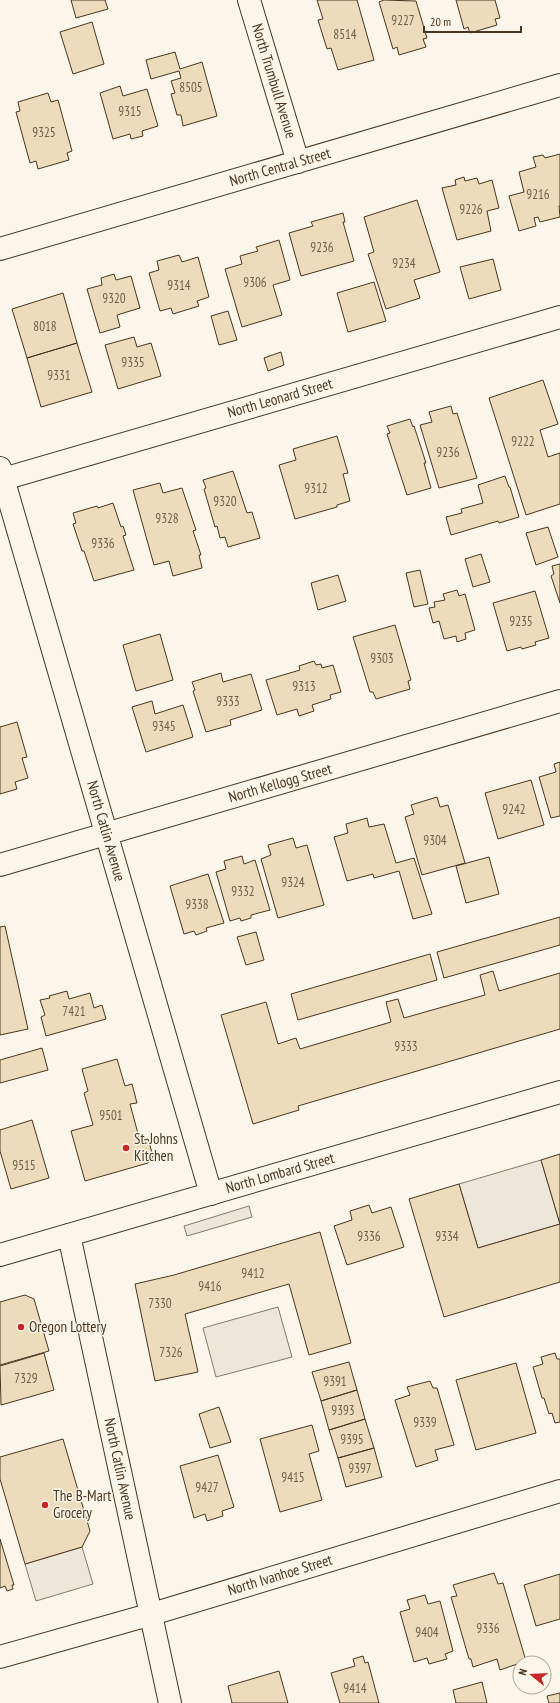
<svg xmlns="http://www.w3.org/2000/svg" width="560" height="1703" viewBox="0 0 560 1703" font-family="'PT Sans Narrow',sans-serif">
  <style>
    .green { fill: #ede6d9; stroke: #887966 }
    .parking { fill: #ede7d9; stroke: #887966 }
    .building { fill: #ecdcbc; stroke: #4a3520 }
    .lines { fill: none; stroke-linecap: round; stroke-linejoin: round }
    .minor-casing { stroke: #4a3520; stroke-width: 24 }
    .major-casing { stroke: #4a3520; stroke-width: 24 }
    .minor { stroke: #fbf6e9; stroke-width: 22 }
    .major { stroke: #fbf6e9; stroke-width: 22 }
    .poi-dot { fill: #c62828; stroke: #fbf6e9; stroke-width: 1.5 }
    .labels { text-anchor: middle; stroke-width: 3; stroke-linejoin: round; paint-order: stroke }
    .number-label { font-size: 13px; fill: #725f47 }
    .street-label { font-size: 15px; fill: #4a3520; stroke: #fbf6e9 }
    .poi-label { font-size: 15px; fill: #4a3520; stroke: #fbf6e9; text-anchor: start }
  </style>
  <rect width="100%" height="100%" fill="#fbf6e9"/>
  <path class="green" d="M249,1206L252,1217L187,1236L184,1226Z"/>
  <path class="parking" d="M541,1160L560,1224L478,1248L459,1184Z
    M278,1307L292,1357L216,1377L203,1328Z
    M82,1547L93,1584L36,1601L25,1564Z"/>
  <path class="building" d="M71,0H105L108,9L76,18Z
    M317,0H357L374,60L338,70L331,48L327,49L318,20L323,19Z
    M384,0L416,1L427,38L423,39L426,47L399,55L397,47L393,49L379,2Z
    M456,0H495L500,18L495,19L497,25L470,33L468,27L464,29Z
    M92,22L104,64L73,74L60,32Z
    M175,52L180,69L202,62L217,116L183,126L181,115H177L171,94L175,93L171,81L181,78L179,71L151,79L146,60Z
    M120,86L123,96L147,89L158,126L142,131L143,136L131,139L130,134L113,139L100,93Z
    M48,93L51,102L58,100L72,151L67,153L69,160L38,169L36,161L30,163L16,112L20,111L18,102Z
    M560,154V206H559L560,217L540,222L538,217L534,218L536,226L519,231L509,196L524,192L519,172L536,167L533,157L543,155L545,158Z
    M464,177L465,181L477,178L479,184L492,180L499,208L487,211L491,231L457,240L442,188L456,185L455,180Z
    M417,200L440,272L414,280L420,298L386,309L368,254L374,252L364,217Z
    M343,213L345,222H343L354,261L301,276L289,233L313,226L311,222Z
    M279,240L290,280L273,285L282,315L242,327L225,269L242,264L240,256L258,251L256,247Z
    M179,255L182,262L198,257L209,297L197,301L199,306L173,314L171,308L160,311L149,273L159,270L157,261Z
    M493,259L501,290L469,299L460,267Z
    M114,274L116,280L131,276L140,308L117,315L120,327L100,333L87,289L102,285L101,278Z
    M374,282L386,321L348,332L337,293Z
    M63,293L77,343L27,358L12,309Z
    M228,311L237,340L219,345L211,316Z
    M134,337L137,347L151,343L161,376L118,389L105,345Z
    M77,343L92,392L41,407L27,358Z
    M281,352L284,365L268,371L264,358Z
    M543,380L558,424L540,430L548,457L560,453V504L526,515L489,398Z
    M451,406L453,414L457,413L477,478L439,488L420,425L432,422L429,412Z
    M410,419L413,427L414,426L426,463H424L431,488L407,495L387,434L390,433L387,426Z
    M337,436L348,473L343,474L350,501L337,505V507L295,519L279,465L296,460L293,449Z
    M233,471L247,513L252,512L260,538L228,547L225,537L220,538L217,526L215,527L204,489L206,488L203,480Z
    M505,476L509,487H510L519,517L499,523L498,521L451,535L446,517L462,513L461,509L483,503L478,485Z
    M160,483L163,493L182,488L196,530L193,531L201,555H199L202,568L173,576L169,561L154,565L133,490Z
    M113,503L121,527L123,526L126,535L123,536L134,570L94,581L84,551H82L73,524L76,523L73,513L97,506L98,508Z
    M548,527L558,557L536,565L526,533Z
    M481,554L490,582L473,587L465,559Z
    M560,564V603L551,576L554,574L552,566Z
    M420,570L428,604L414,607L406,573Z
    M338,575L346,601L318,610L311,583Z
    M457,590L459,596L465,594L475,630L465,633L466,639L457,642L456,636L444,639L439,621L433,623L429,608L435,607L434,602L445,600L443,594Z
    M535,591L549,638L535,642L536,645L522,649L521,647L507,651L493,603Z
    M395,625L411,680L408,681L410,689L376,699L373,692H370L353,637Z
    M160,634L173,680L136,691L123,645Z
    M314,661L316,665L321,664L322,668L333,665L341,692L330,695L331,699L312,705L314,711L299,716L297,709L277,715L266,680L300,670L299,666Z
    M221,673L223,682L251,674L262,710L230,720L231,725L206,732L193,691L195,690L192,682Z
    M152,701L155,714L183,705L193,737L146,752L132,707Z
    M17,722L27,757L22,758L28,778L15,782L17,789L0,794V727Z
    M560,762V816L551,818L539,777L556,772L554,764Z
    M531,780L544,825L498,839L485,793Z
    M437,797L440,807L448,805L465,863L422,875L405,817L414,814L411,805Z
    M367,818L369,827L384,824L396,863L414,858L432,914L413,919L399,871L374,878L373,874L347,881L334,837L348,833L346,824Z
    M293,838L296,848L307,845L324,905L278,918L261,859L271,855L268,845Z
    M242,856L244,864L255,860L270,910L251,915V918L241,921L240,918L230,921L216,872L226,869L224,861Z
    M489,857L499,894L466,903L456,866Z
    M208,874L224,923L206,928L207,931L196,935L194,931L184,934L170,886Z
    M560,917V945L444,978L437,952Z
    M5,926L28,1029L0,1035V927Z
    M256,932L264,960L246,965L237,937Z
    M430,954L437,980L298,1020L291,994Z
    M493,971L499,991L560,973V1029L298,1106L299,1110L253,1124L221,1015L266,1002L278,1044L296,1038L300,1049L391,1022L386,1002L398,999L404,1018L485,995L480,975Z
    M67,991L69,999L90,993L94,1008L102,1005L106,1019L46,1036L41,1017L45,1015L40,1000L50,998L49,996Z
    M42,1048L48,1070L0,1083V1060Z
    M117,1059L125,1086L132,1084L137,1103L130,1104L140,1141L148,1139L153,1156L148,1163L85,1181L71,1131L93,1125L84,1093L88,1091L82,1069Z
    M32,1120L49,1178L11,1189L0,1151V1130Z
    M560,1154V1282L444,1317L409,1199L459,1184L478,1248L560,1224L541,1160Z
    M369,1205L372,1213L391,1207L404,1247L347,1265L334,1226L352,1220L350,1211Z
    M320,1232L351,1343L309,1355L289,1284L185,1314L198,1372L155,1381L135,1284L174,1275Z
    M25,1295L34,1299L49,1351L0,1365V1302Z
    M44,1353L54,1390L1,1405L0,1366Z
    M555,1353L557,1359H560V1422L555,1423L552,1413L549,1414L544,1398H542L533,1367L543,1364L541,1357Z
    M349,1362L357,1390L321,1401L312,1372Z
    M516,1363L536,1433L476,1450L456,1380Z
    M430,1381L433,1388H437L454,1445L435,1450L438,1460L416,1467L395,1400L410,1395L407,1387Z
    M357,1390L365,1419L329,1430L321,1401Z
    M219,1407L231,1442L210,1448L199,1414Z
    M365,1419L374,1448L338,1458L329,1430Z
    M312,1425L319,1451L309,1454L322,1500L280,1512L260,1439Z
    M63,1439L90,1531L82,1547L25,1564L0,1479V1457Z
    M374,1448L382,1477L346,1487L338,1458Z
    M218,1455L234,1507L222,1511L223,1516L207,1521L205,1514L194,1518L180,1466Z
    M0,1539L14,1585H12L13,1589L7,1591L5,1586L0,1588Z
    M494,1573L498,1584L503,1583L526,1661L500,1670L497,1659L473,1667L471,1659H469L451,1597L457,1596L453,1585Z
    M560,1574V1619L536,1626L524,1585Z
    M425,1595L428,1604L440,1601L453,1651L445,1654L447,1659L429,1664L427,1658L414,1662L400,1612L410,1609L407,1600Z
    M363,1656L365,1663L368,1662L379,1703H340L331,1673L355,1666L353,1659Z
    M279,1671L288,1703H232L228,1686Z
    M482,1682L487,1703H456L453,1690Z
    M560,1693V1703H549L547,1696Z"/>
  <g class="lines">
    <defs>
      <path id="minor" d="M249,0L298,162
        M0,249L560,85
        M0,468L211,1194
        M0,480L560,317
        M0,865L560,701
        M69,1235L170,1703
        M0,1657L152,1614L560,1491"/>
      <path id="major" d="M0,1255L560,1092"/>
    </defs>
    <use href="#minor" class="minor-casing"/>
    <use href="#major" class="major-casing"/>
    <use href="#minor" class="minor"/>
    <use href="#major" class="major"/>
  </g>
  <g class="poi-dot">
    <circle cx="126" cy="1148" r="4"/>
    <circle cx="21" cy="1327" r="4"/>
    <circle cx="45" cy="1505" r="4"/>
  </g>
  <g class="labels">
    <g class="number-label">
      <text x="403" y="25">9227</text>
      <text x="345" y="39">8514</text>
      <text x="191" y="92">8505</text>
      <text x="130" y="116">9315</text>
      <text x="44" y="137">9325</text>
      <text x="538" y="199">9216</text>
      <text x="471" y="214">9226</text>
      <text x="322" y="252">9236</text>
      <text x="404" y="268">9234</text>
      <text x="255" y="287">9306</text>
      <text x="179" y="290">9314</text>
      <text x="114" y="303">9320</text>
      <text x="45" y="331">8018</text>
      <text x="133" y="367">9335</text>
      <text x="59" y="380">9331</text>
      <text x="523" y="446">9222</text>
      <text x="448" y="457">9236</text>
      <text x="316" y="493">9312</text>
      <text x="225" y="506">9320</text>
      <text x="167" y="523">9328</text>
      <text x="103" y="548">9336</text>
      <text x="521" y="626">9235</text>
      <text x="382" y="663">9303</text>
      <text x="304" y="691">9313</text>
      <text x="228" y="706">9333</text>
      <text x="164" y="731">9345</text>
      <text x="514" y="814">9242</text>
      <text x="435" y="845">9304</text>
      <text x="293" y="887">9324</text>
      <text x="243" y="896">9332</text>
      <text x="197" y="909">9338</text>
      <text x="74" y="1016">7421</text>
      <text x="406" y="1051">9333</text>
      <text x="111" y="1120">9501</text>
      <text x="24" y="1170">9515</text>
      <text x="369" y="1241">9336</text>
      <text x="447" y="1241">9334</text>
      <text x="253" y="1278">9412</text>
      <text x="210" y="1291">9416</text>
      <text x="160" y="1308">7330</text>
      <text x="171" y="1357">7326</text>
      <text x="26" y="1383">7329</text>
      <text x="335" y="1386">9391</text>
      <text x="343" y="1415">9393</text>
      <text x="425" y="1427">9339</text>
      <text x="352" y="1444">9395</text>
      <text x="360" y="1473">9397</text>
      <text x="293" y="1482">9415</text>
      <text x="207" y="1492">9427</text>
      <text x="488" y="1633">9336</text>
      <text x="427" y="1637">9404</text>
      <text x="355" y="1693">9414</text>
    </g>
    <g class="street-label">
      <text transform="translate(274 81) rotate(73)" y="5">North Trumbull Avenue</text>
      <text transform="translate(280 167) rotate(-16)" y="5">North Central Street</text>
      <text transform="translate(280 398) rotate(-16)" y="5">North Leonard Street</text>
      <text transform="translate(280 783) rotate(-16)" y="5">North Kellogg Street</text>
      <text transform="translate(106 831) rotate(74)" y="5">North Catlin Avenue</text>
      <text transform="translate(280 1173) rotate(-16)" y="5">North Lombard Street</text>
      <text transform="translate(120 1469) rotate(78)" y="5">North Catlin Avenue</text>
      <text transform="translate(280 1575) rotate(-17)" y="5">North Ivanhoe Street</text>
    </g>
    <g class="poi-label">
      <text x="134" y="1144">St. Johns<tspan x="134" dy="17">Kitchen</tspan></text>
      <text x="29" y="1332">Oregon Lottery</text>
      <text x="53" y="1501">The B-Mart<tspan x="53" dy="17">Grocery</tspan></text>
    </g>
  </g>
  <g transform="translate(532 1675) rotate(288)"><circle r="19" fill="#fbf6e9" stroke="#b4a999"/>
  <path d="M0-3L7 15L0 10L-7 15Z" fill="#c62828"/>
  <text y="-6" font-size="11" font-weight="bold" text-anchor="middle" fill="#4a3520">N</text>
  </g>
  <path d="M424 26v6h97v-6" fill="none" stroke="#4a3520" stroke-width="2"/>
  <text x="430" y="26" font-size="12" fill="#4a3520" stroke="#fbf6e9" stroke-width="3" paint-order="stroke">20 m</text>
</svg>
